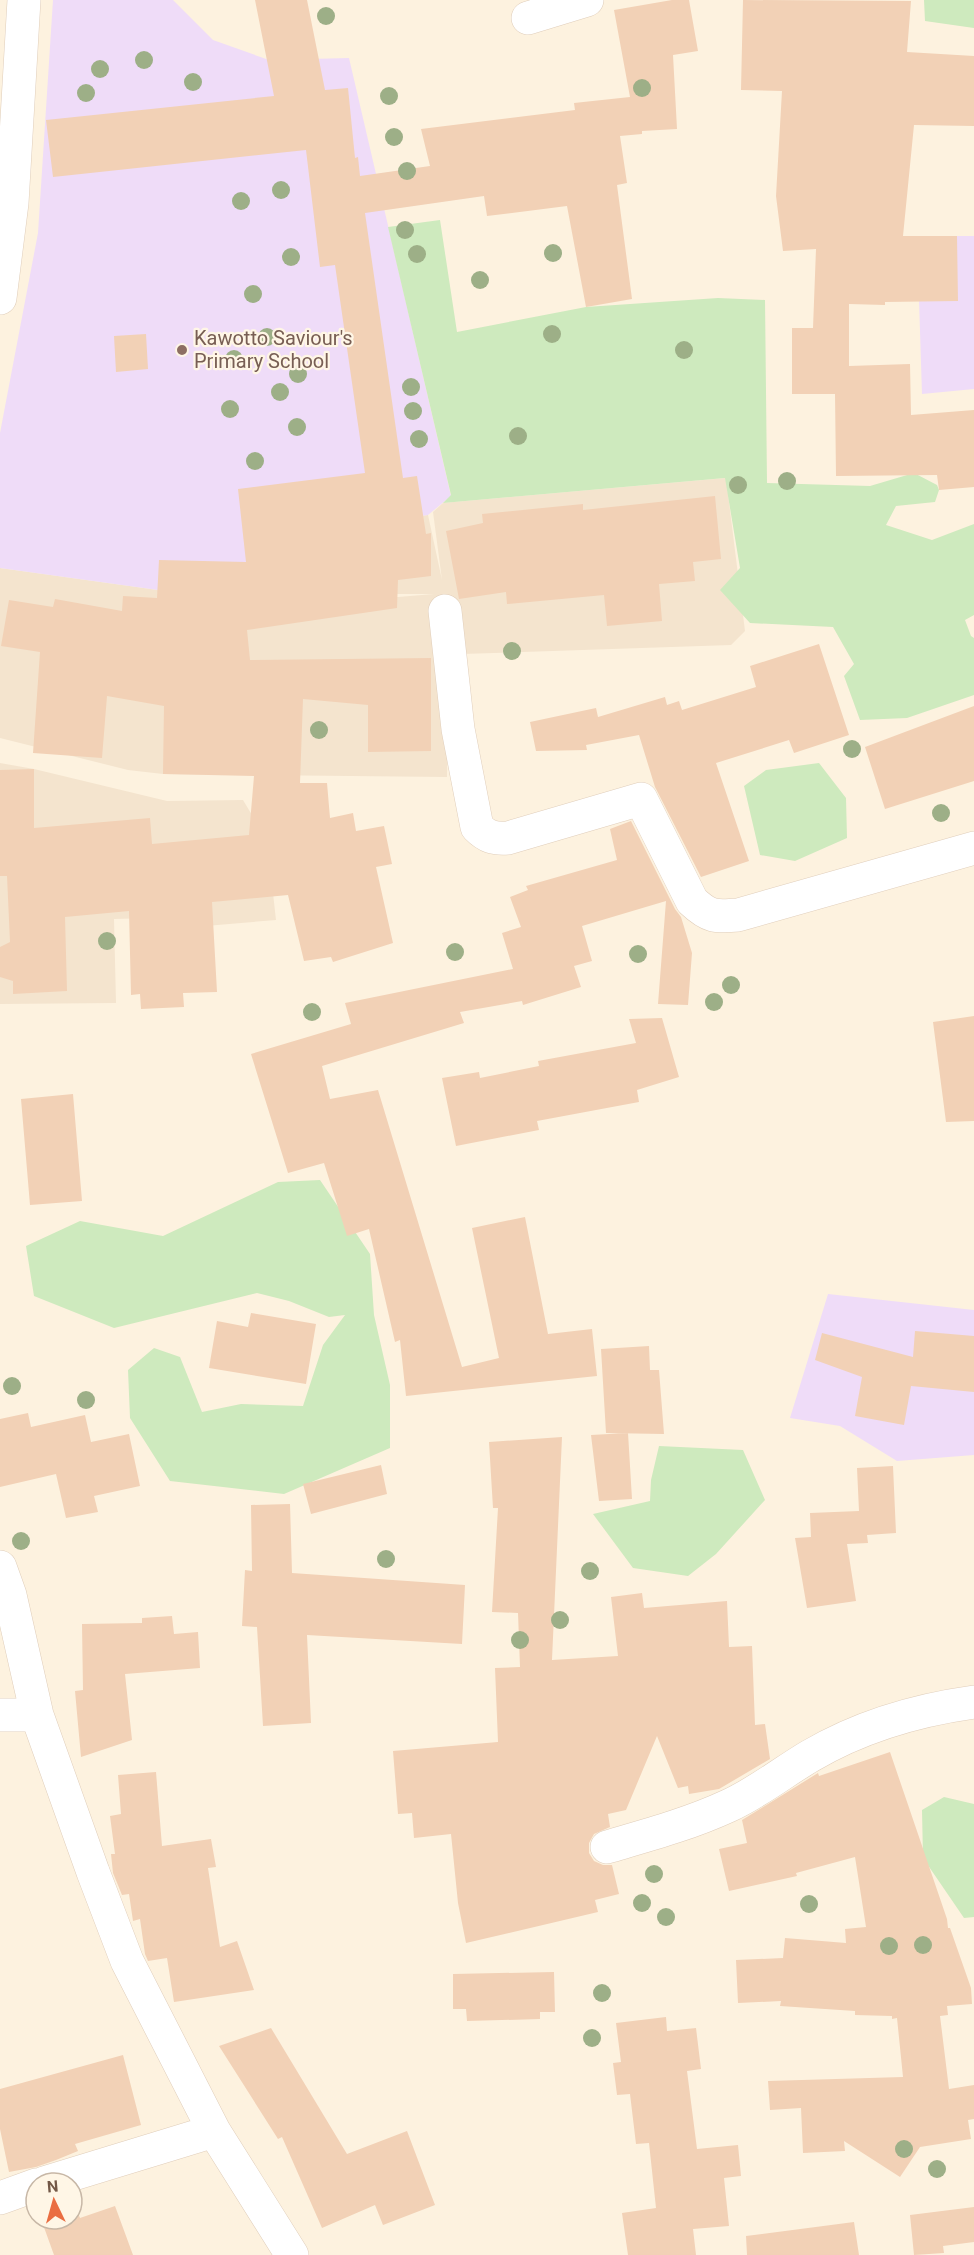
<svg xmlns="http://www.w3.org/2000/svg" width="974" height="2255" viewBox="0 0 974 2255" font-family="Roboto,sans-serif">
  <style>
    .residential { fill: #f4e4ce }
    .education { fill: #efdcf8 }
    .green { fill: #ceeabe }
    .building { fill: #f2d1b6 }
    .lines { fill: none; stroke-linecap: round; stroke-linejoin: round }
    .minor-casing { stroke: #e0cebb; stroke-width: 34 }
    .minor { stroke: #fff; stroke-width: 33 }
    .tree { fill: #9daf87 }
    .education-dot { fill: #8d6e63; stroke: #fff6e6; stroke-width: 2 }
    .labels { text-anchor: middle; stroke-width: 4.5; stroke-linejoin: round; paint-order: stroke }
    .education-label { font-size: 20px; fill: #785e54; stroke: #fff6e6; text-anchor: start }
  </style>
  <rect width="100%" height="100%" fill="#fdf2df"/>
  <path class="residential" d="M726,478L745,631L731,645L462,654L448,656L447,777L163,774L128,770L0,738V568L158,590L398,597L434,594H339V528L428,515L442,580L433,512L443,503Z
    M0,763L34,769L167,801L243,800L267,840L276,920L182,928L153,918L114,919L116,1003L0,1004Z"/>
  <path class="education" d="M53,0H173L213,40L269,60L349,58L451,496L428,515L339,528V594L158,590L0,568V433L38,233Z
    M917,236H974V389L922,394Z
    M828,1294L974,1310V1455L897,1461L840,1426L790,1418Z"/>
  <path class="green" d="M924,0H974V28L925,21Z
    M440,220L457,332L586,307L718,298L765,300L767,483L870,486L914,473L937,485L939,490L935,502L896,506L886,525L932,540L974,524V615L965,620L971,636L974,638V695L907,718L860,720L844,676L854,664L833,627L750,623L720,590L740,568L725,478L443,503L451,495L388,227Z
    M819,763L846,798L847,838L795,861L760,855L744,786L766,770Z
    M320,1180L370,1254L374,1315L390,1385V1448L284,1494L170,1481L130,1418L128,1370L154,1348L180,1357L202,1412L241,1404L303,1406L323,1345L345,1315L329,1317L289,1301L257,1293L114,1328L34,1296L26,1246L80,1221L163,1236L278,1182Z
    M659,1446L743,1450L765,1500L716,1554L688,1576L633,1568L593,1514L650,1501L651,1480Z
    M944,1797L974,1804V1917L964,1918L923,1858L922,1810Z"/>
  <path class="building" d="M255,0H307L325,90L348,88L355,158L358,157L360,176L430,166L421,129L575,110L574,103L630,97L614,10L672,0H689L698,51L673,55L677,129L642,131V134L620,136L627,183L617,185L632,299L586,307L567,206L487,216L484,196L365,213L403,478L417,476L426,534L431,533V576L398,580L397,608L247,630L250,660L431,658V751L368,752V705L303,699L300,783H327L330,818L353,813L356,831L384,826L392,864L376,867L393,943L333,962L331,957L304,961L288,895L212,902L217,992L183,993L184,1007L141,1009L140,994L131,995L129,911L65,917L67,991L13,994V981L0,977V947L10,942L7,876H0V770L34,769V828L150,818L152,844L249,835L254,776L163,774L164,706L107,696L102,758L33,753L40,652L1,646L9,600L53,607L55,599L122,611L123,596L157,598L159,560L246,562L238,489L365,473L335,265L320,267L306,150L53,177L46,120L274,96Z
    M743,0L911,1L907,52L974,56V126L914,125L903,236H957L958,301L885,302V305L849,304V366L910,364L911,415L974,410V487L939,490L937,475L836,476L835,394H792V328H813L816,249L783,251L776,196L782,91L741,90Z
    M146,334L148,369L116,372L114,336Z
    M715,496L721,559L693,562L695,581L659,584L662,621L607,626L604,595L507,604L506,592L459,599L446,531L483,523L482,514L583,504V510Z
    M819,644L849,735L794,753L789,740L716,763L749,861L701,877L655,787L639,735L586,745L587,750L536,751L530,722L596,708L598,717L665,697L667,705L679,701L682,710L756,687L750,666Z
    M974,706V781L885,809L865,747Z
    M631,821L675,909L681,917L692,953L688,1005L658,1004L666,901L582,926L592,961L574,966L581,987L523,1005L522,1001L460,1012L464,1023L322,1066L330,1099L378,1090L462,1367L499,1358L472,1228L525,1217L548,1334L592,1329L597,1376L406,1396L400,1340L395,1342L369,1229L347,1236L324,1163L288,1173L251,1054L351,1024L345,1003L513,969L502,933L521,927L510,897L528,890L526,886L617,860L610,829Z
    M974,1016V1121L946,1122L933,1022Z
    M662,1018L679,1077L637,1090L639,1102L537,1121L539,1130L456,1146L442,1078L479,1072L480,1078L539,1066L538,1061L636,1043L629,1019Z
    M73,1094L82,1201L30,1205L21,1099Z
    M251,1313L316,1324L306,1384L209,1368L217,1321L248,1327Z
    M915,1331L974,1336V1392L911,1386L904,1425L855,1416L862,1377L815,1360L822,1333L913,1357Z
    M649,1346L650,1370H659L664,1434L606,1433L601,1349Z
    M28,1413L31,1427L85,1415L91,1442L129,1434L140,1486L94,1496L98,1512L66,1518L56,1474L0,1487V1419Z
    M628,1433L632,1499L599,1501L591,1435Z
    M562,1437L552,1660L618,1656L611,1597L642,1593L644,1608L727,1601L729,1647L752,1646L755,1725L765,1724L770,1759L719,1789L689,1794L688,1786L678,1788L657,1736L626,1810L608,1814L610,1827L594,1834L589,1843V1853L594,1861L603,1865H612L619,1894L595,1900L598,1912L466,1943L458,1903L451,1834L414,1838L412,1813L398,1814L393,1751L498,1742L495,1668L520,1667L518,1613L492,1612L498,1508H493L489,1442Z
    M381,1465L387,1494L311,1514L303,1484Z
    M893,1466L896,1533L867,1535L868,1543L847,1544L856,1601L807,1608L795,1538L811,1537L810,1513L859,1511L857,1468Z
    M290,1504L292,1573L465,1585L462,1644L307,1635L311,1723L263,1726L257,1627L242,1626L245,1570L252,1571L251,1505Z
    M172,1616L174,1634L198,1632L200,1668L125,1674L132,1740L81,1757L75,1691L83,1690L82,1624L142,1623V1618Z
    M890,1752L947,1919L948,1928H950L971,1988L972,2004L947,2006L948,2015L940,2016L949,2089L974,2085V2119L968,2120L971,2139L920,2147L900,2177L844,2141L845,2151L803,2153L801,2108L770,2110L768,2081L903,2077L897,2018L892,2019V2016L855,2015V2011L780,2006L781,2001L738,2003L736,1960L783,1958L785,1938L846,1943L845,1929L866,1927L855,1857L796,1873L797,1876L729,1891L719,1849L747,1843L742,1820L818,1773L819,1776Z
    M156,1772L162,1846L211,1839L216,1867L208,1868L220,1947L237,1941L254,1990L174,2002L167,1958L148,1961L145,1954L140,1919L133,1921L129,1894L122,1895L113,1873L111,1854H115L110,1816L121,1814L118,1775Z
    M554,1972L555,2012H540V2019L467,2021L466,2009H453V1974Z
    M666,2017L667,2031L696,2028L701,2069L687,2071L697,2149L738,2145L741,2176L724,2178L729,2226L693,2229L696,2255H628L622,2213L656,2208L649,2143L636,2144L630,2094L617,2095L613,2063L621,2062L616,2023Z
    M271,2028L347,2154L407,2131L435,2205L383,2225L375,2205L322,2228L282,2137L278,2139L219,2046Z
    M123,2055L141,2125L75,2144L78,2151L56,2160L36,2167L9,2172L0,2129V2089Z
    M72,2199L80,2218L115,2206L133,2255H54L41,2219H72Z
    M974,2207V2242L943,2246L944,2253L914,2255L910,2215Z
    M854,2222L859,2255H747L746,2236Z"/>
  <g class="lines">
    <defs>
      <path id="minor" d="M528,18L587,0
        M0,298L12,203L24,0
        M445,611L458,729L477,827C487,837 494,839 508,838L641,799L692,901C709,917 715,917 738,915L974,848
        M0,1567L10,1595L37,1715L93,1872L127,1961L214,2131L292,2255
        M0,1715H37
        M607,1847C648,1835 689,1824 728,1806C757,1793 783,1772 810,1756C861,1726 916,1710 974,1702
        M44,2183L214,2131
        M0,2198L36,2185"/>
    </defs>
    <use href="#minor" class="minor-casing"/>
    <use href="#minor" class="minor"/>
  </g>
  <g class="tree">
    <circle cx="326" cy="16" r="9"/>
    <circle cx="144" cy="60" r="9"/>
    <circle cx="100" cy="69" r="9"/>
    <circle cx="193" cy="82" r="9"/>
    <circle cx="642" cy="88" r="9"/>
    <circle cx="86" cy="93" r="9"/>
    <circle cx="389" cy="96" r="9"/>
    <circle cx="394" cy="137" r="9"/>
    <circle cx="407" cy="171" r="9"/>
    <circle cx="281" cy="190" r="9"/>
    <circle cx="241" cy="201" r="9"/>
    <circle cx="405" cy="230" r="9"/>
    <circle cx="553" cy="253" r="9"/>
    <circle cx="417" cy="254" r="9"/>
    <circle cx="291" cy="257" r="9"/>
    <circle cx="480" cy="280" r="9"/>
    <circle cx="253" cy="294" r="9"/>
    <circle cx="552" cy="334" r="9"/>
    <circle cx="267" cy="337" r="9"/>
    <circle cx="684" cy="350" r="9"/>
    <circle cx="234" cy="359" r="9"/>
    <circle cx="298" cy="374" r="9"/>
    <circle cx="411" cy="387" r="9"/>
    <circle cx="280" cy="392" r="9"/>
    <circle cx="230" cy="409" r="9"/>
    <circle cx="413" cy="411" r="9"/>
    <circle cx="297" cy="427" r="9"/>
    <circle cx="518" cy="436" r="9"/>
    <circle cx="419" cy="439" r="9"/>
    <circle cx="255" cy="461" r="9"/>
    <circle cx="787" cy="481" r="9"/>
    <circle cx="738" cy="485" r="9"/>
    <circle cx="512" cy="651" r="9"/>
    <circle cx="319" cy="730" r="9"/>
    <circle cx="852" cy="749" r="9"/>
    <circle cx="941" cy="813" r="9"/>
    <circle cx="107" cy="941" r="9"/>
    <circle cx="455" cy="952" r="9"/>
    <circle cx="638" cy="954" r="9"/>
    <circle cx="731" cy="985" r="9"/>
    <circle cx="714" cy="1002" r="9"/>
    <circle cx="312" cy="1012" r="9"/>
    <circle cx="12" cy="1386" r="9"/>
    <circle cx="86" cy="1400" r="9"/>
    <circle cx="21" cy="1541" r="9"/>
    <circle cx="386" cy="1559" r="9"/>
    <circle cx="590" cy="1571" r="9"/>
    <circle cx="560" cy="1620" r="9"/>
    <circle cx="520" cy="1640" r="9"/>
    <circle cx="654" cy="1874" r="9"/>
    <circle cx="642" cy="1903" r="9"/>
    <circle cx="809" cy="1904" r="9"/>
    <circle cx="666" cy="1917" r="9"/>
    <circle cx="923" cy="1945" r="9"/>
    <circle cx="889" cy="1946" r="9"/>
    <circle cx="602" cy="1993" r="9"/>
    <circle cx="592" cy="2038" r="9"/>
    <circle cx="904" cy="2149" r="9"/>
    <circle cx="937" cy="2169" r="9"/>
  </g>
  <circle class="education-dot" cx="182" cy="350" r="6"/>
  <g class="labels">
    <g class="education-label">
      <text x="194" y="345">Kawotto Saviour's<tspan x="194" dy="23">Primary School</tspan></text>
    </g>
  </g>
  <g transform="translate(54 2201) rotate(355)"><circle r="28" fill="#fff6e6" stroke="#c7b7a6" stroke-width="1.5"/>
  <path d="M0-4.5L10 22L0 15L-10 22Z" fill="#ea6d41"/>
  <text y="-9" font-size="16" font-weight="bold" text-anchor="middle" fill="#735847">N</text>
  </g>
</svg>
